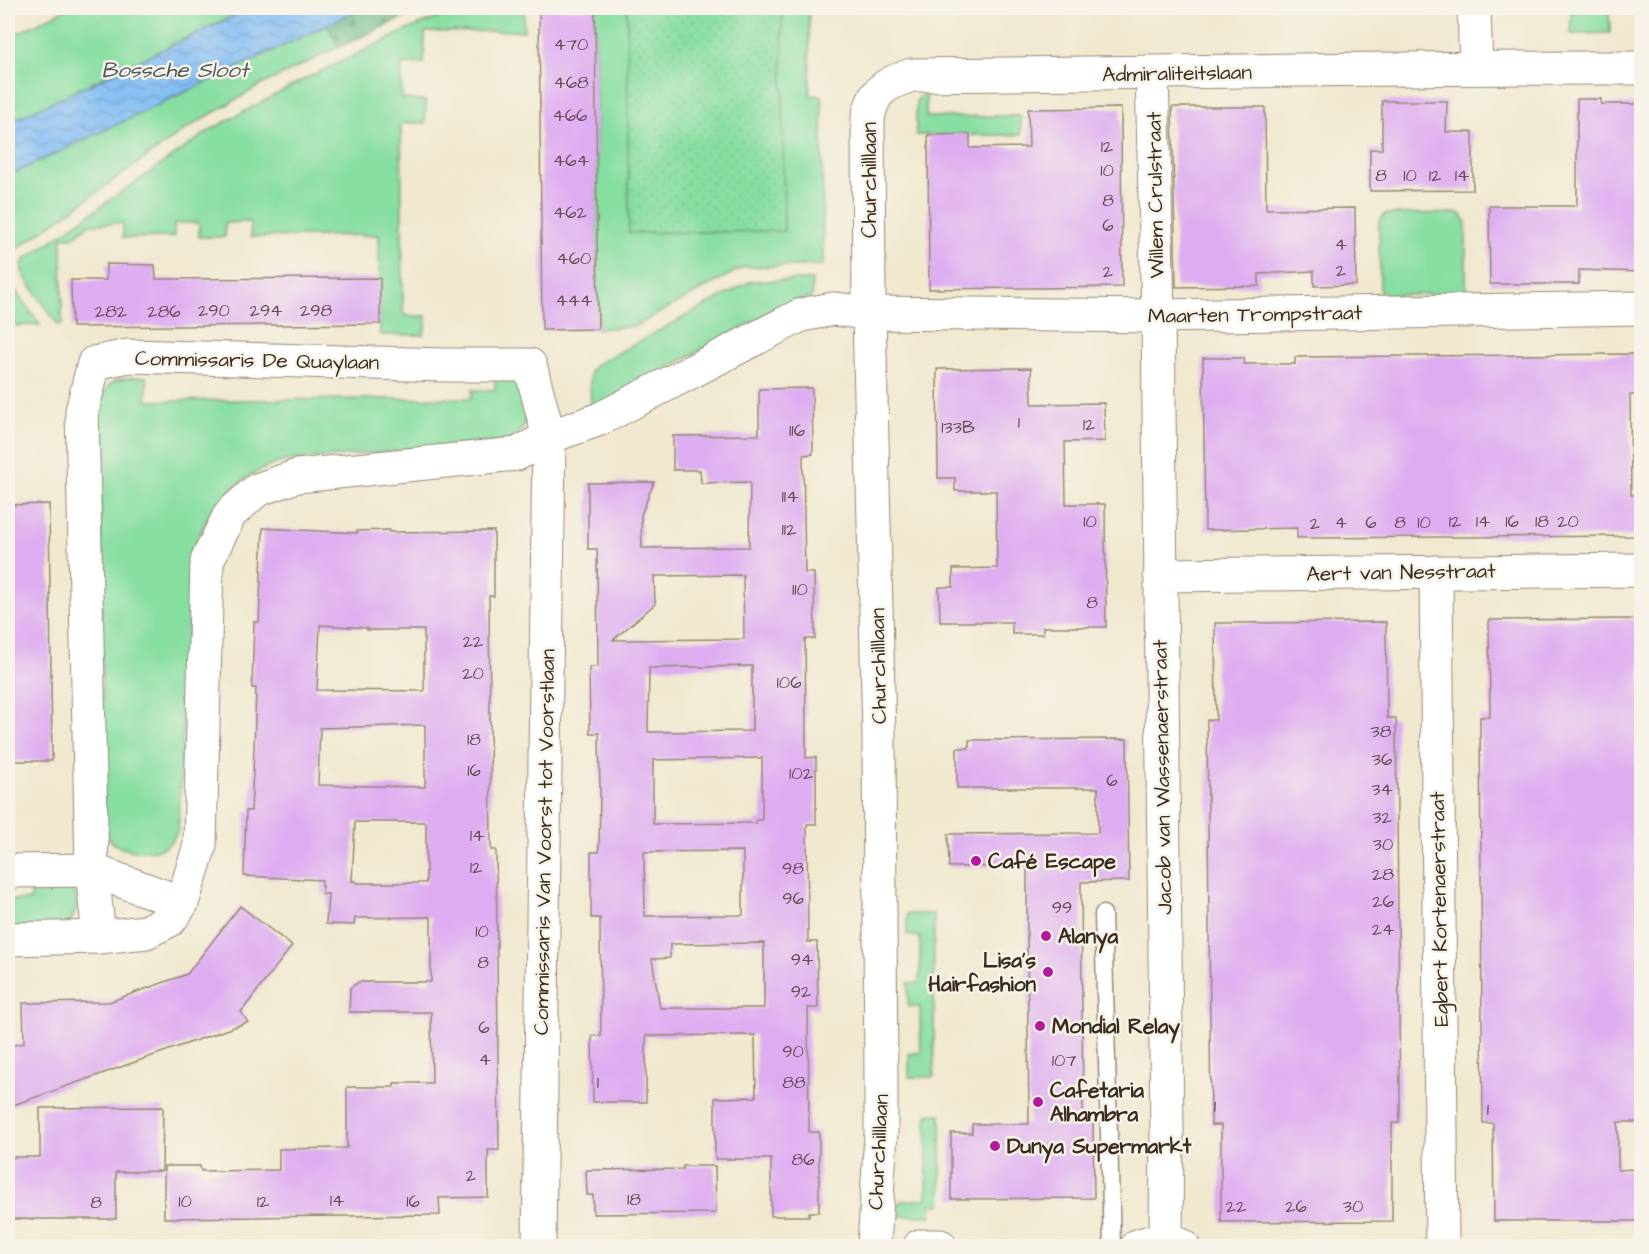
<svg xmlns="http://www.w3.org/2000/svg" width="1649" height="1254" viewBox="0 0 1649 1254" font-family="'Architects Daughter',sans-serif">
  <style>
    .grass { fill: #87dea1; stroke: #618460; stroke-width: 1.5 }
    .forest { fill: url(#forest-firs); stroke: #547452; stroke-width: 1.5 }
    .park { fill: url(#park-dots); stroke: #618460; stroke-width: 1.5 }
    .water { fill: url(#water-waves); stroke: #5e7489; stroke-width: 1.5 }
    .building { fill: #deacf1; fill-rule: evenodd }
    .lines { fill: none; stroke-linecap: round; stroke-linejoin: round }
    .lane-casing { stroke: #968976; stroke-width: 19 }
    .street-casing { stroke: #968976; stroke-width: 35 }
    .lane { stroke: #fff; stroke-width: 16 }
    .street { stroke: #fff; stroke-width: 33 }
    .poi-dot { fill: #b5179e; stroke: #f7f3e8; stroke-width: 2 }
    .labels { text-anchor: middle; stroke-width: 5; stroke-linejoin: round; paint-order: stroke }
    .number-label { font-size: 18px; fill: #644a53 }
    .street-label { font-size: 21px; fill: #3b2a1e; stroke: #f7f3e8 }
    .poi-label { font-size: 21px; font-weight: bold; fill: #3b2a1e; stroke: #f7f3e8; text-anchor: start }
    .water-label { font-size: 22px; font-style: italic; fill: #50565e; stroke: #f7f3e8 }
  </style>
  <defs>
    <pattern id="forest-firs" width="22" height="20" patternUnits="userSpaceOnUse" patternTransform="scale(1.5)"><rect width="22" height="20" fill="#6dbd87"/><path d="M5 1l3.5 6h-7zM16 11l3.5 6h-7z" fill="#5b9a6e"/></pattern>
    <pattern id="park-dots" width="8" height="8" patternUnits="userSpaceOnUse" patternTransform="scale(1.5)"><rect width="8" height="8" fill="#87dea1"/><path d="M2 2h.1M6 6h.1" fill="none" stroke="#75bf8a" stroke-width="1.8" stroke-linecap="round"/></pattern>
    <pattern id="water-waves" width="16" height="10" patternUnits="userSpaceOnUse" patternTransform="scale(1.5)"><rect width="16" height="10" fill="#82bdf4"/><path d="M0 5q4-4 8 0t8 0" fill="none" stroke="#6c9ac5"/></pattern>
  </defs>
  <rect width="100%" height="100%" fill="#f7f3e8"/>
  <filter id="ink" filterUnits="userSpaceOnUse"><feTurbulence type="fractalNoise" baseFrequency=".0167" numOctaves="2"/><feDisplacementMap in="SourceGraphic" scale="12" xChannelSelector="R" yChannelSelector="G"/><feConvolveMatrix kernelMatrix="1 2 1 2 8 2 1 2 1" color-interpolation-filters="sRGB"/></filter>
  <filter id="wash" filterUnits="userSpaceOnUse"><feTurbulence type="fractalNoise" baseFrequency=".008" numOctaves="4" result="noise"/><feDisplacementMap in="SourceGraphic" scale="24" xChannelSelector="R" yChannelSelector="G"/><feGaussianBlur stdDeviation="1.35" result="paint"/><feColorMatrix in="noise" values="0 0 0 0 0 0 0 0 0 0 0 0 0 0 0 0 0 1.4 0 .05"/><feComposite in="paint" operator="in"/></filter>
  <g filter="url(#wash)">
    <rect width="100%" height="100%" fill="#f0e8cf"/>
    <path class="grass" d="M68,8H250L8,123V38Z
      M462,8H524V31L425,32L424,63L401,65L402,99L422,100L426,102L425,123H403L401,126L403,313L406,316H426V327L423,335H380L379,235L251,237L250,222L225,223V237H199V223H174V237L123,238V223L90,224L73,237H62V325H58L24,276L22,269L23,261L212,129L299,82L407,30Z
      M595,8H809L810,95L822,96L823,265L743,267L635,326L598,329Z
      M1571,8H1609L1610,33L1571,34Z
      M327,24L339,47L259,86L189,127L8,255V176Z
      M923,94H926V117L1021,116V135H916V101Z
      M1460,213L1466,221V291L1462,294L1381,295L1380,292L1379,222L1385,214Z
      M812,280V297L786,304L591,410L590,373L595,365L751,281Z
      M8,281L9,282L40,325L8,326Z
      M495,374C501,376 512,378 517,383C528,392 529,417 522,429C519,435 514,438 508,441L284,461C233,477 206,507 191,558L178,831C175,837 172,842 166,846C152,854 122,853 111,841C106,836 105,830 103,823L100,409C103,378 120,377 147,377V401L472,398V390H495Z
      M31,877L70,885C80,899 78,911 68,925L8,932V900H31Z
      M907,914H932L934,916V1077H909V1054L921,1052L920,1007L908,1006V983H918L920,981V937L907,935Z
      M927,1114H941V1205H931V1216H901L897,1209L900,1201L927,1199Z"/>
    <path class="forest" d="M363,8H424L339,47L327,24Z"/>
    <path class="park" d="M627,8H782L784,231L629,233Z"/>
    <path class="water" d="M250,8H363L8,176V123Z"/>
    <g id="blocks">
      <path class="building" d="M595,8L598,329L542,330L539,9Z
        M1577,99H1601V104H1641V272L1579,270V284H1490L1489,206H1577Z
        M1382,101H1447L1446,132H1473V190L1370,191V149H1382Z
        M1172,107H1265L1266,209L1355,208L1356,285L1314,286V271L1259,274V286L1176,287Z
        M1121,108L1122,287L929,289L928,135L970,134V148L1029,147L1028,109Z
        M106,264L155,265L156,279L380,278V324L72,327L71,280H106Z
        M1637,354L1638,395H1630L1631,495H1639L1640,536L1297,538V528L1205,530L1203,358H1244V364H1295V357Z
        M1031,368L1032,404L1104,403L1105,441L1065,442L1066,504H1105L1106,627H1043V634H1012V622H940L939,587H953V569L997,568L996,491H955V478H938L937,369Z
        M812,388L813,454L803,455L805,573H814L815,639H805L806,722V758L816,757V824H807L808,942H817L818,1008H808L809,1132H819V1212H809V1216H771V1159H715V1098L756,1097L755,1035L646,1036V1102H593L592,1036H601L600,918H591V852H599L600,793L599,733H590L589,667H598L597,549H588V483L654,482L641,515L642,548L749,547L750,482L701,483L700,470H673V436L759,435V389ZM743,575L744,639L613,640L655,604L654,576ZM752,666V731L648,732L649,668ZM762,758V820H756V823L653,824V760ZM743,851V915L645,916L644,852ZM764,943V1008H660L652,959L670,958V944Z
        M49,504L52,761H8V505Z
        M263,528L357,533V531L389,530V532L494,531V596H489L491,850H496L499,1150H488V1197L439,1198L440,1215L164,1218V1166H200L201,1171L279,1170V1149L347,1148V1087H394V1083H432L431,1012H349L350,988L359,982H431V917L355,918L354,925L326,924L328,894H322V880L244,876L246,811H251L254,750L256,688H252L254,622H259ZM320,625L367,628V630H424V691L317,690ZM425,725V787L318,785L320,728ZM355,822H426V883H356V881H352Z
        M1641,619V1122H1618V1170L1637,1169V1181H1641V1221H1494L1493,1123H1483L1482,1024L1480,717H1490L1489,620Z
        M1386,622L1387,718H1396L1400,1110L1399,1123H1392V1221L1221,1222V1125H1211L1207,720H1216L1215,623Z
        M1127,739L1129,881L1081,882L1083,1123H1093L1094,1198L951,1199V1133H972V1124H1029L1027,934V866L949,867L948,834L1098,833V788H957V748H969V740Z
        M240,906L292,946L241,1012L248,1022L8,1107V1046L24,1043L23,1003L109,1002L187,974Z
        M163,1107L162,1171L116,1172V1219H8V1157H40V1108Z
        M683,1166H715L716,1213L593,1214V1195H587L586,1170L683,1169Z"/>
    </g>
  </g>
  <g filter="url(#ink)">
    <use href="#blocks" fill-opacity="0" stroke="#968976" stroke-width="1.5"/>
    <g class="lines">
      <defs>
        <path id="lane" d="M1103,914L1112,1246"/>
        <path id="street" d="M1474,8L1476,67
          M1152,73L1158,316L1167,1134L1166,1237
          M1436,572L1442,1246
          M1160,575L1642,570
          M8,871L92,870L82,411L94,363L128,356L445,365H530L549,437L539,1246
          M99,937L92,870L182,903
          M8,939L99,937L146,932L170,920L182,903L200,845L207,561L230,514L257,490L297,476L517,454L549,437L600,419L801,315L833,309L869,313L1158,316L1642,308
          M874,1246L881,1133V1090L879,736L869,313L868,119C873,90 885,84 912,75C1155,73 1398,67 1642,68
          M920,1246H940
          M1137,1246L1166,1237L1183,1246"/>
      </defs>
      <use href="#lane" class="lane-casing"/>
      <use href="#street" class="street-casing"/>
      <use href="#lane" class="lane"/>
      <use href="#street" class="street"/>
    </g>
  </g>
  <g class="poi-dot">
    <circle cx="976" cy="861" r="6"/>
    <circle cx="1046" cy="936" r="6"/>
    <circle cx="1048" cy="972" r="6"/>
    <circle cx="1040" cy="1026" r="6"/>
    <circle cx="1038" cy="1102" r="6"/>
    <circle cx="995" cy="1146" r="6"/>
  </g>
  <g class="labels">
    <g class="number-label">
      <text x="571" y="50">470</text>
      <text x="571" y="88">468</text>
      <text x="570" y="121">466</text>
      <text x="1107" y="152">12</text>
      <text x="571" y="166">464</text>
      <text x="1107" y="176">10</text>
      <text x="1381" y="181">8</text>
      <text x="1410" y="181">10</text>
      <text x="1435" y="181">12</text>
      <text x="1462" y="181">14</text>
      <text x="1108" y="206">8</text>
      <text x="570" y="218">462</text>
      <text x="1108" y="231">6</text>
      <text x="1341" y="250">4</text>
      <text x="574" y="264">460</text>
      <text x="1341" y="276">2</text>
      <text x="1108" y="277">2</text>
      <text x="574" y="306">444</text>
      <text x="214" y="316">290</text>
      <text x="266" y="316">294</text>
      <text x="316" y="316">298</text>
      <text x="111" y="317">282</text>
      <text x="164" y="317">286</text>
      <text x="1019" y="428">1</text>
      <text x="1089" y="430">12</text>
      <text x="958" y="433">133B</text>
      <text x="797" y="436">116</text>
      <text x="790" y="502">114</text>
      <text x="1090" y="527">10</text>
      <text x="1455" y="527">12</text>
      <text x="1483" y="527">14</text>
      <text x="1512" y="527">16</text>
      <text x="1542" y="527">18</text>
      <text x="1568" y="527">20</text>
      <text x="1341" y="528">4</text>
      <text x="1371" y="528">6</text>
      <text x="1400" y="528">8</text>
      <text x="1424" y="528">10</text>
      <text x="1315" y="529">2</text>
      <text x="789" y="535">112</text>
      <text x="800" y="595">110</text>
      <text x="1092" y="608">8</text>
      <text x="473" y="647">22</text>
      <text x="473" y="679">20</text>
      <text x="789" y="688">106</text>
      <text x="1381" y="737">38</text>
      <text x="474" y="745">18</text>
      <text x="1382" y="765">36</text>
      <text x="474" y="776">16</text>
      <text x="801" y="779">102</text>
      <text x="1112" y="786">6</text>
      <text x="1382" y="795">34</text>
      <text x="1382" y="823">32</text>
      <text x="477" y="841">14</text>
      <text x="1383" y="850">30</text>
      <text x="476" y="873">12</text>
      <text x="793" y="874">98</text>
      <text x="1383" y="880">28</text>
      <text x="793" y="904">96</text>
      <text x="1383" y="907">26</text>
      <text x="1062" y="913">99</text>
      <text x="1383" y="935">24</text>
      <text x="482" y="937">10</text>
      <text x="802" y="965">94</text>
      <text x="483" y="968">8</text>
      <text x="801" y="997">92</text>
      <text x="484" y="1033">6</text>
      <text x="793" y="1057">90</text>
      <text x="485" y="1065">4</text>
      <text x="1064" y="1066">107</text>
      <text x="598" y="1088">1</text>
      <text x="794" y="1088">88</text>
      <text x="1215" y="1112">1</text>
      <text x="1488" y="1115">1</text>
      <text x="803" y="1165">86</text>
      <text x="471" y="1181">2</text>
      <text x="634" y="1205">18</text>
      <text x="337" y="1206">14</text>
      <text x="185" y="1207">10</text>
      <text x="263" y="1207">12</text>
      <text x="413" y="1207">16</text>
      <text x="96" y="1208">8</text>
      <text x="1236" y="1212">22</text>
      <text x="1296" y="1212">26</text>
      <text x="1353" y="1212">30</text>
    </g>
    <g class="street-label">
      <text transform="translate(1177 73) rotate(-1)" y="7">Admiraliteitslaan</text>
      <text transform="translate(869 180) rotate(-90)" y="7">Churchilllaan</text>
      <text transform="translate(1155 195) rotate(-91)" y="7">Willem Crulstraat</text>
      <text transform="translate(1255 314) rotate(-1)" y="7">Maarten Trompstraat</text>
      <text transform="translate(257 360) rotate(1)" y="7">Commissaris De Quaylaan</text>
      <text transform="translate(1401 572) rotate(-1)" y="7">Aert van Nesstraat</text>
      <text transform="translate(878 666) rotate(-91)" y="7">Churchilllaan</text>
      <text transform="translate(1162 777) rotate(-91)" y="7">Jacob van Wassenaerstraat</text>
      <text transform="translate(544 842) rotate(-89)" y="7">Commissaris Van Voorst tot Voorstlaan</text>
      <text transform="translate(1439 909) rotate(-91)" y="7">Egbert Kortenaerstraat</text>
      <text transform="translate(878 1152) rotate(-87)" y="7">Churchilllaan</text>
    </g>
    <g class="poi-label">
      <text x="988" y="868">Café Escape</text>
      <text x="1058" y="943">Alanya</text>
      <text x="1036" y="967" text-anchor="end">Lisa's<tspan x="1036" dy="24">Hairfashion</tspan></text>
      <text x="1052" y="1033">Mondial Relay</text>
      <text x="1050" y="1097">Cafetaria<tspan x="1050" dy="24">Alhambra</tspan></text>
      <text x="1007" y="1153">Dunya Supermarkt</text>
    </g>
    <g class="water-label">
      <text x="175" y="77">Bossche Sloot</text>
    </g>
  </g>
  <rect width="1649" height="1254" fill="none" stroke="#f7f3e8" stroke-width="30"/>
</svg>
